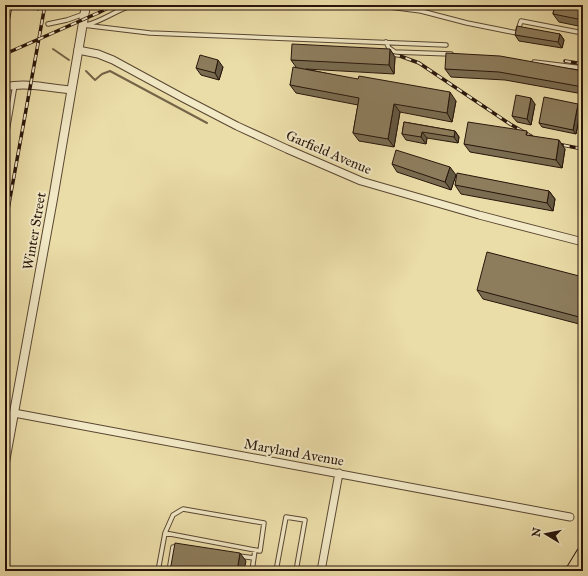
<svg xmlns="http://www.w3.org/2000/svg" width="588" height="576" viewBox="0 0 588 576" font-family="'IM FELL Great Primer',serif">
  <style>
    .lines { fill: none; stroke-linecap: round; stroke-linejoin: round }
    .stream { stroke: #756449; stroke-width: 2 }
    .service-casing { stroke: #594732; stroke-width: 5.5 }
    .minor-casing { stroke: #594732; stroke-width: 9 }
    .tertiary-casing { stroke: #594732; stroke-width: 10 }
    .motorway-casing { stroke: #28150b; stroke-width: 14 }
    .service { stroke: #f2e9c6; stroke-width: 3.5 }
    .minor { stroke: #f2e9c6; stroke-width: 7 }
    .tertiary { stroke: #f2e9c6; stroke-width: 8 }
    .motorway { stroke: #ebdda8; stroke-width: 12 }
    .rail-casing { stroke: #28150b; stroke-width: 3.5 }
    .rail { stroke: #f2e9c6; stroke-width: 2; stroke-dasharray: 6; stroke-linecap: butt }
    .wall { fill: #796c50; stroke: #28150b }
    .shaded-wall { fill: #635841; stroke: #28150b }
    .building { fill: #8d7d5d; stroke: #28150b }
    .labels { text-anchor: middle; stroke-width: 4; stroke-linejoin: round; paint-order: stroke }
    .street-label { font-size: 14px; fill: #28150b; stroke: #f2e9c6 }
  </style>
  <rect width="100%" height="100%" fill="#ebdda8"/>
  <filter id="stains"><feTurbulence type="fractalNoise" baseFrequency=".005" numOctaves="4"/><feColorMatrix values="0 0 0 0 .2 0 0 0 0 .09 0 0 0 0 .02 0 0 0 .5 -.17"/></filter>
  <radialGradient id="worn" r=".72"><stop offset=".6" stop-color="#630" stop-opacity="0"/><stop offset="1" stop-color="#630" stop-opacity=".3"/></radialGradient>
  <g class="lines">
    <path class="stream" d="M33,5L38,10
      M53,49L69,60
      M86,71L95,80L102,74L110,71L207,123"/>
    <defs>
      <path id="service" d="M374,5L421,11L467,23L517,33L521,21L583,33
        M48,24L67,20L84,14
        M83,25L150,33L446,45
        M86,25C103,21 116,10 133,5
        M386,42L389,48L395,52L451,54
        M534,62L583,68
        M5,143L15,85
        M239,556L254,558
        M158,571L165,533L260,551L264,523L183,509L173,515L165,533
        M169,571L173,547H179
        M252,571L255,550
        M276,571L286,517L305,520L296,571"/>
      <path id="minor" d="M78,50L98,54L113,60L183,98L237,126L287,149L361,181L479,215L583,242
        M5,87C26,82 49,88 71,90
        M14,413L570,517
        M321,571L339,473"/>
      <path id="tertiary" d="M5,462L53,199L86,5"/>
      <path id="motorway" d="M572,571L583,553"/>
    </defs>
    <use href="#service" class="service-casing"/>
    <use href="#minor" class="minor-casing"/>
    <use href="#tertiary" class="tertiary-casing"/>
    <use href="#motorway" class="motorway-casing"/>
    <use href="#service" class="service"/>
    <use href="#minor" class="minor"/>
    <use href="#tertiary" class="tertiary"/>
    <use href="#motorway" class="motorway"/>
    <defs>
      <path id="rail" d="M5,37L11,5
        M5,54L98,13L114,5
        M382,54L400,56L419,63L510,124L531,136
        M565,61L583,64
        M552,143L583,149
        M5,226L45,5"/>
    </defs>
    <use href="#rail" class="rail-casing"/>
    <use href="#rail" class="rail"/>
  </g>
  <path class="wall" d="M547,5H583V27L559,22L553,14L554,8L547,6Z
    M560,34L564,40L562,48L519,41L515,35Z
    M395,57L394,74L306,69L456,101L452,122L400,112L394,147L359,141L353,133L358,105L296,93L290,85L296,67L291,60Z
    M223,67L219,80L201,75L196,68Z
    M445,69L583,71V94L505,80L451,77Z
    M535,104L531,125L517,122L512,116Z
    M578,104L581,108L576,134L542,127L539,123Z
    M404,122L455,131L459,137L458,143L427,138L426,144L406,140L402,134Z
    M530,135L565,149L562,168L470,152L464,144Z
    M392,164L456,175L451,190L397,172Z
    M455,185L549,191L555,199L553,211L461,194Z
    M583,204V223L579,217Z
    M583,277V325L483,299L477,290Z"/>
  <path class="shaded-wall" d="M560,34L564,40L562,48L558,42Z
    M390,49L395,57L394,74L389,65Z
    M218,60L223,67L219,80L215,73Z
    M450,92L456,101L452,122L447,113Z
    M531,98L535,104L531,125L527,119Z
    M394,104L400,112L394,147L388,139Z
    M578,104L581,108L576,134L573,130Z
    M455,131L459,137L458,143L454,137Z
    M422,132L427,138L426,144L421,137Z
    M559,140L565,149L562,168L556,160Z
    M450,167L456,175L451,190L445,182Z
    M549,191L555,199L553,211L547,203Z
    M240,553L246,561L244,571H237Z"/>
  <path class="building" d="M555,5H583V20L553,14Z
    M517,26L560,34L558,42L515,35Z
    M292,44L390,49L389,65L291,60Z
    M446,53L500,56L583,71V87L499,72L445,69Z
    M200,55L218,60L215,73L196,68Z
    M293,67L358,79L359,76L450,92L447,113L394,104L388,139L353,133L359,98L290,85Z
    M516,95L531,98L527,119L512,116Z
    M544,97L578,104L573,130L539,123Z
    M404,122L455,131L454,137L422,132L421,137L402,134Z
    M468,122L527,131L526,135L559,140L556,160L464,144Z
    M396,150L450,167L445,182L392,164Z
    M457,173L549,191L547,203L455,185Z
    M581,204H583V218L579,217Z
    M487,252L583,277V318L477,290Z
    M175,543L240,553L237,571H170Z"/>
  <g class="labels">
    <g class="street-label">
      <text transform="translate(329 152) rotate(23)" y="5">Garfield Avenue</text>
      <text transform="translate(34 231) rotate(-80)" y="5">Winter Street</text>
      <text transform="translate(294 452) rotate(10)" y="5">Maryland Avenue</text>
    </g>
  </g>
  <rect width="588" height="576" fill="none" stroke="#ebdda8" stroke-width="20"/>
  <rect x="6" y="6" width="576" height="564" fill="none" stroke="#28150b" stroke-width="2"/>
  <rect x="10" y="10" width="568" height="556" fill="none" stroke="#28150b"/>
  <g transform="translate(546 534) rotate(280)" stroke="#f2e9c6" stroke-width="3" paint-order="stroke">
  <path d="M0-3L7 15L0 10L-7 15Z" fill="#28150b"/>
  <text y="-6" font-size="11" font-weight="bold" text-anchor="middle" fill="#28150b">N</text>
  </g>
  <rect width="100%" height="100%" filter="url(#stains)"/>
  <rect width="100%" height="100%" fill="url(#worn)"/>
</svg>
